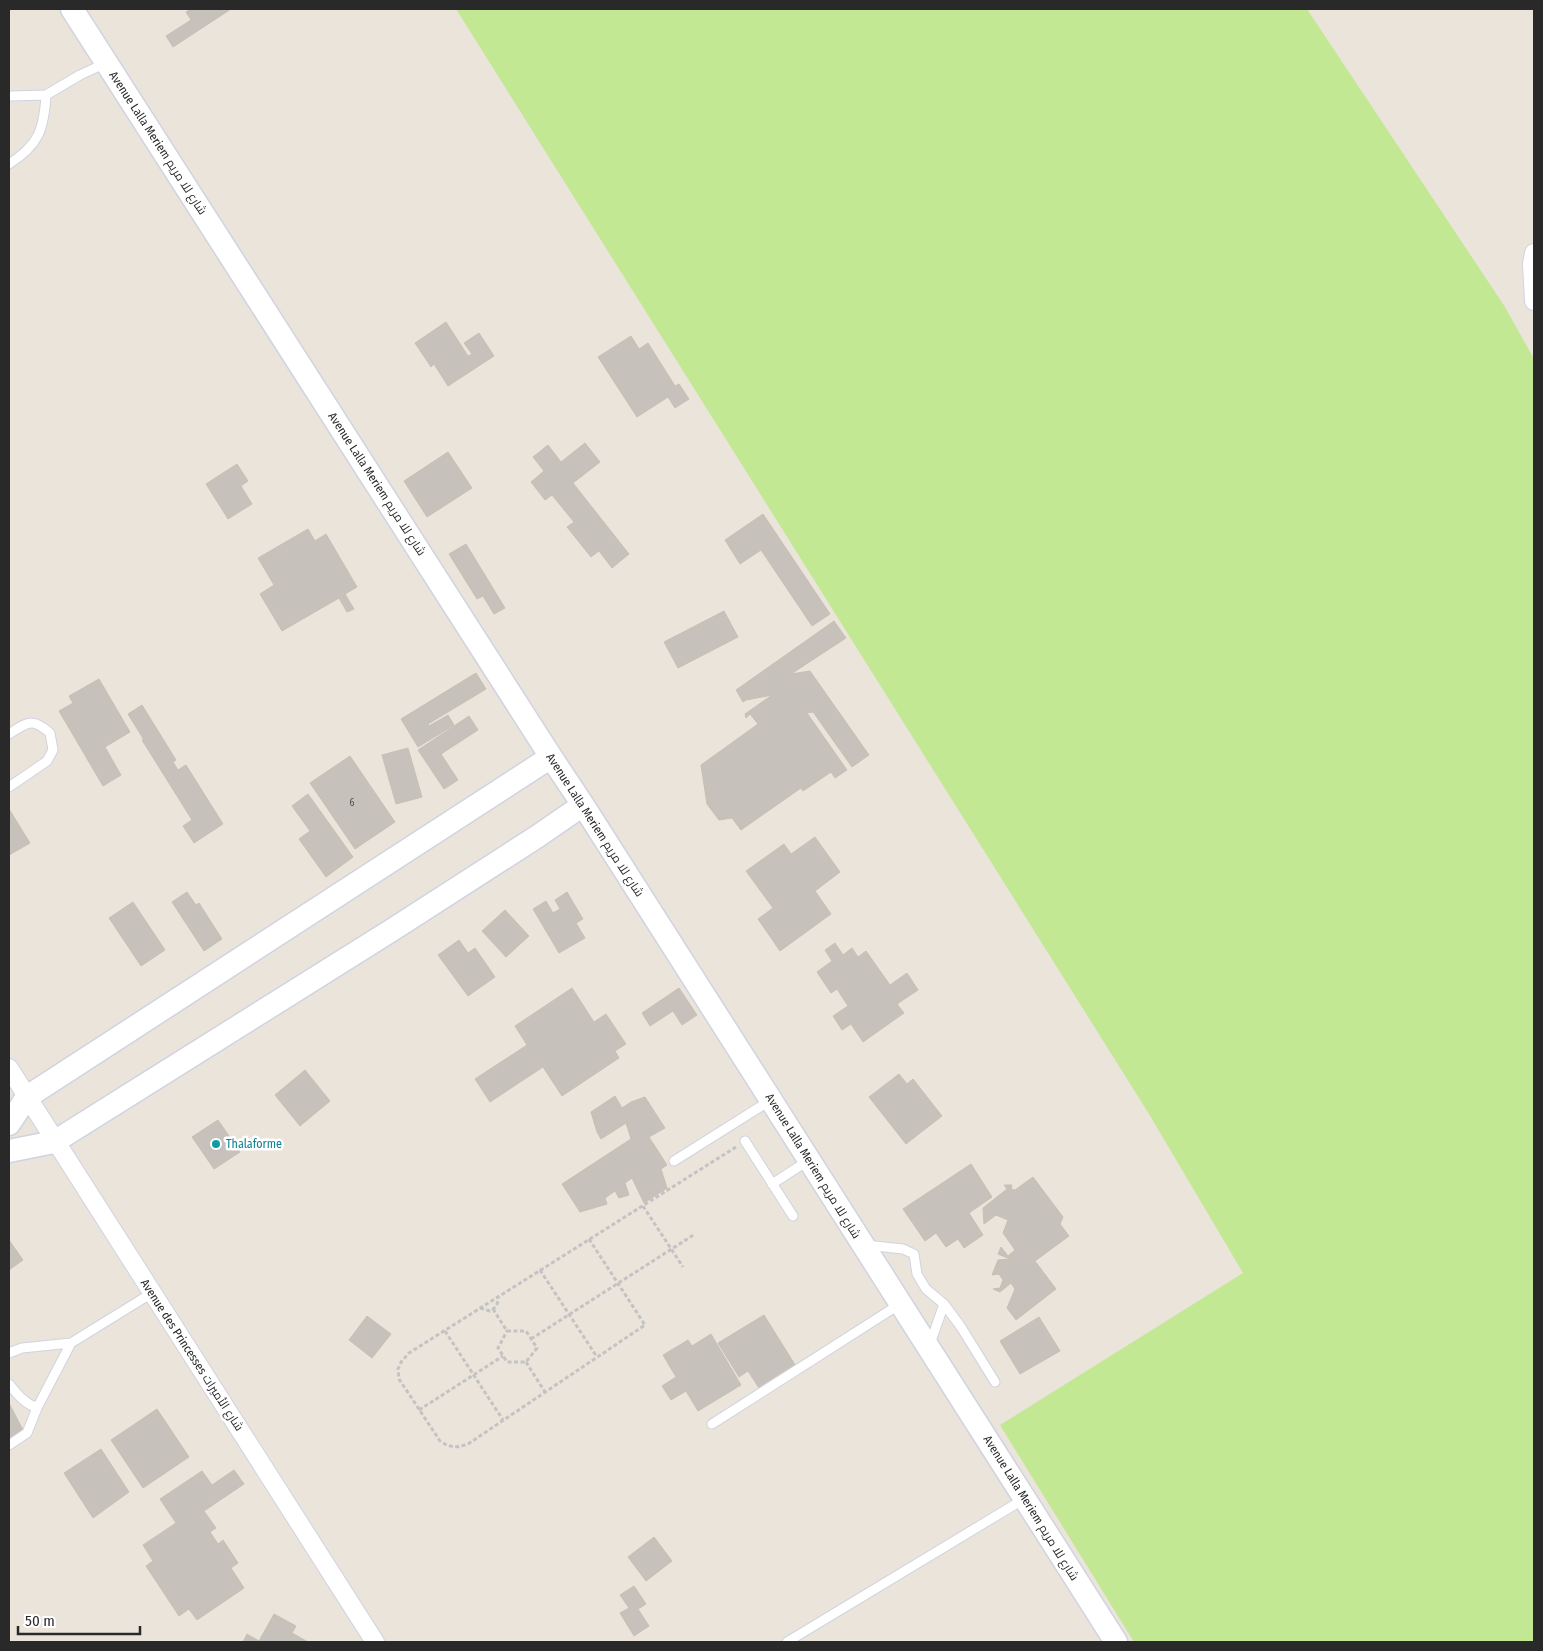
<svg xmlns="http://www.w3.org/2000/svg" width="1543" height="1651" viewBox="0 0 1543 1651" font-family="'Fira Sans Condensed',Cairo,sans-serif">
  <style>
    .pitch { fill: #c2e894 }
    .building { fill: #c6c1ba; stroke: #c6c0b4 }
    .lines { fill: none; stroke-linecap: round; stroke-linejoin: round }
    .service-casing { stroke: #d0d3e1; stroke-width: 11 }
    .minor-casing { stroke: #d0d3e1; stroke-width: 20 }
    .tertiary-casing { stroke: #d0d3e1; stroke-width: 25 }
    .path { stroke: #c3c3c3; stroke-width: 3; stroke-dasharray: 4 2.5; stroke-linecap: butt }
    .service { stroke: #fff; stroke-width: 9 }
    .minor { stroke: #fff; stroke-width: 18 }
    .tertiary { stroke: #fff; stroke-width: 22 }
    .culture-dot { fill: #0f9aa8; stroke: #fff; stroke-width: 2 }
    .labels { text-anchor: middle; stroke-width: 5; stroke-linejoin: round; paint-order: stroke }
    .number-label { font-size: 10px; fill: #504f4d }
    .street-label { font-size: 12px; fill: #292929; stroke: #fff }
    .culture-label { font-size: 12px; fill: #0d838f; stroke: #fff; text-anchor: start }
  </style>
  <rect width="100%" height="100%" fill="#ebe4db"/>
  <path class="pitch" d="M456,9H1307L1505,307L1534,359V1642H1134L1000,1425L1243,1273L1149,1114Z"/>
  <path class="building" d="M191,9H231L173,47L166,36L191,20L186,12Z
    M446,322L468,356L472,354L464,343L479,333L494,356L448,386L434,364L431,367L415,343Z
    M631,336L639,349L648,343L675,386L679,384L689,399L675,408L668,397L637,417L598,357Z
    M585,443L600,462L573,483L629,554L612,568L599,551L591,557L567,527L574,522L552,495L545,500L531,482L544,471L533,457L548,445L561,462Z
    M448,452L472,488L427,517L404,481Z
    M237,464L248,481L241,486L252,504L228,519L206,484Z
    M763,514L830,614L812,626L761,550L740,564L725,540Z
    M308,529L315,541L326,534L357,587L345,594L354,609L347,612L339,598L282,631L260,594L274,585L258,558Z
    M466,544L505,608L494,614L483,596L477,599L449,554Z
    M724,611L738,637L678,668L664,642Z
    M834,621L846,638L791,674L810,671L869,755L852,767L813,712L807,713L847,770L835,778L831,772L803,791L801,788L741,830L732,818L719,820L707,804L701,765L758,724L750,714L746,718L745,714L772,695L746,700L743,702L736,690Z
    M476,673L486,689L428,724L429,726L448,715L454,725L418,747L401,719Z
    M99,679L130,732L105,747L121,775L103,786L59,711L73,703L69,696Z
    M142,705L176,760L173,762L178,770L186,765L223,824L194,843L183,826L192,820L142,740H144L128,714Z
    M469,716L478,730L441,754L458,780L444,789L418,750Z
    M408,748L422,797L396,804L382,755Z
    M350,756L395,822L355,849L310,783Z
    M308,794L353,857L326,877L299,839L310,831L292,806Z
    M9,809L30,843L9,855Z
    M815,837L840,872L815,891L831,914L780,951L758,919L773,908L746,871L784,844L791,854Z
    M187,892L196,905L199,903L222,939L204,951L172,902Z
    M567,892L583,919L576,923L585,938L559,953L533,909L546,901L553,913L560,909L555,900Z
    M133,902L165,950L141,966L109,918Z
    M505,910L529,936L506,957L482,931Z
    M459,940L468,953L475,948L495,977L468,996L438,955Z
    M835,943L843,955L852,948L858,957L866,951L890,985L907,973L918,990L897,1004L904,1013L863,1042L851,1024L842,1030L833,1016L848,1006L837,989L831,993L817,972L832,961L825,950Z
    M572,988L594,1022L606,1014L626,1044L615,1051L619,1058L562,1096L543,1067L490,1102L475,1079L527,1045L515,1026Z
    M679,988L697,1015L682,1025L673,1011L650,1026L642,1013Z
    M305,1070L330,1101L300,1126L275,1095Z
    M899,1074L907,1084L913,1079L942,1116L906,1144L869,1097Z
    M615,1096L622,1108L631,1102L645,1097L665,1128L649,1137L667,1165L661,1169L667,1188L644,1203L632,1178L625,1183L629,1195L619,1198L615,1191L605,1198L607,1204L580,1212L562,1184L631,1139L626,1123L601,1139L597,1132L591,1112Z
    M218,1120L240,1152L214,1169L192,1137Z
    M971,1164L992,1197L969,1213L983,1235L964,1248L958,1239L946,1247L936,1233L925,1241L903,1209Z
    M1033,1177L1063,1217L1060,1224L1069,1236L1035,1261L1056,1289L1016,1320L1007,1308L1015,1289L1011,1283L1000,1292L993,1289L1000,1288L1003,1280L999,1274L992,1275L998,1260L1010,1259L998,1254L1001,1247L1008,1256L1015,1250L1003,1233L1008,1220L996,1215L984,1224L983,1208L1007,1189L1004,1185H1012L1011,1189L1015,1190Z
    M9,1240L23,1260L9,1270Z
    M764,1315L797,1368L761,1391L748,1371L739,1377L718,1343Z
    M367,1316L391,1334L372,1358L349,1340Z
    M1039,1317L1060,1351L1020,1374L1000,1341Z
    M711,1334L741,1385L698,1411L686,1391L671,1400L662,1386L676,1377L663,1355L688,1340L692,1346Z
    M9,1403L23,1430L9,1439Z
    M157,1409L189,1457L143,1488L111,1440Z
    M101,1449L129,1492L93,1518L64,1473Z
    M234,1470L244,1484L204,1511L216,1528L210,1532L218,1544L223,1540L238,1563L231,1568L244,1588L197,1620L189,1609L179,1616L146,1566L153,1561L143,1545L176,1523L160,1499L202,1471L212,1485Z
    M654,1537L672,1561L646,1581L628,1557Z
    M634,1586L646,1604L638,1609L649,1626L634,1636L620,1613L629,1608L620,1595Z
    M274,1614L296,1626L292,1633L308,1642H243L247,1634L259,1641Z"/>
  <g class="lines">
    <defs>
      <path id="service" d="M11,96L46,95L80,75L106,63
        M9,164C39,145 44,129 46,95
        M9,734C28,722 32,717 50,733L53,750L47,761L9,787
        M745,1141L793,1216
        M674,1161L771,1100
        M772,1184L809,1160
        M866,1245L903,1249L914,1254L917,1274L926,1289L944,1304L961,1327L995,1382
        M930,1344L944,1304
        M9,1353L22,1348L71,1343
        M9,1384C17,1394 24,1403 37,1408
        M712,1424L900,1304
        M9,1445L27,1433L37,1408L71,1343L152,1293
        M787,1642L1024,1499"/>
      <path id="minor" d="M1534,253L1532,264L1534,301
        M9,1068L375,1642"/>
      <path id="tertiary" d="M72,9L551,757L583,805L1116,1642
        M9,1124L27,1097L551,757
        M9,1151L54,1142L392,930L538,836L583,805"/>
    </defs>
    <use href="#service" class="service-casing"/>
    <use href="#minor" class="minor-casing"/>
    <use href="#tertiary" class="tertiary-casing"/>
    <path class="path" d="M643,1206L683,1267
      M589,1239L645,1325L468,1444C457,1448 450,1448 440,1441L399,1379L398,1369L401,1362L409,1353L736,1147
      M540,1270L597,1357
      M480,1308L490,1311C496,1308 498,1304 498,1298
      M493,1309L507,1331
      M445,1331L503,1420
      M507,1331H526L537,1348L526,1362H507L498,1348Z
      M531,1339L695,1234
      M526,1362L545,1392
      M419,1410L503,1356"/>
    <use href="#service" class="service"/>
    <use href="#minor" class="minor"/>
    <use href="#tertiary" class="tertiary"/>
  </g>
  <circle class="culture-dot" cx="216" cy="1144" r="5"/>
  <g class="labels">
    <g class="number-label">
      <text x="352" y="806">6</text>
    </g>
    <g class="street-label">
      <text transform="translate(158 143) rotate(57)" y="4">Avenue Lalla Meriem شارع للا مريم</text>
      <text transform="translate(377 484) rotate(57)" y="4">Avenue Lalla Meriem شارع للا مريم</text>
      <text transform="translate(595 825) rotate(57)" y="4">Avenue Lalla Meriem شارع للا مريم</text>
      <text transform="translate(813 1166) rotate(58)" y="4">Avenue Lalla Meriem شارع للا مريم</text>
      <text transform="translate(192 1355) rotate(57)" y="4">Avenue des Princesses شارع الأميرات</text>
      <text transform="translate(1031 1508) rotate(58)" y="4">Avenue Lalla Meriem شارع للا مريم</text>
    </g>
    <g class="culture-label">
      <text x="226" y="1148">Thalaforme</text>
    </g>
  </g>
  <rect width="1543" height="1651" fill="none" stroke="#292929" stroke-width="20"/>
  <path d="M18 1626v8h122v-8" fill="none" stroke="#292929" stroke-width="2.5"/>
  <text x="25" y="1626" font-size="15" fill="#292929" stroke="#ffffff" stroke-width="4" paint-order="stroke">50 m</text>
</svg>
